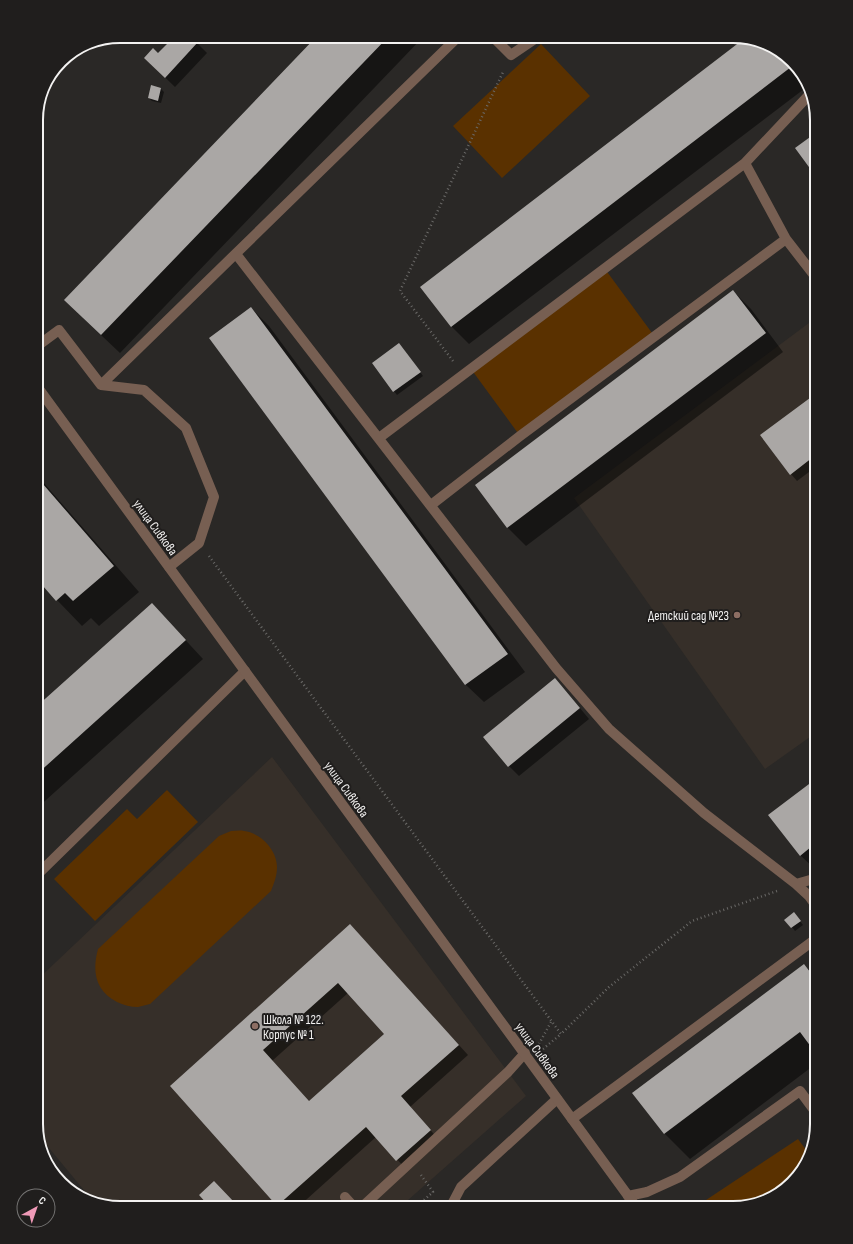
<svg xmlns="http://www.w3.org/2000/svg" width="853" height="1244" viewBox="0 0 853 1244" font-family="'Sofia Sans Condensed',sans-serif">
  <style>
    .built { fill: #362f29 }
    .green { fill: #5a3100 }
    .shadow { fill: #0007; fill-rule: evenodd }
    .building { fill: #aaa7a5; fill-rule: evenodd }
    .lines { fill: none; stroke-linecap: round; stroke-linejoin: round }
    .path { stroke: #6a6967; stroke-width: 2.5; stroke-dasharray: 1 3; stroke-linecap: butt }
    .lane { stroke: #775f52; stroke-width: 10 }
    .street { stroke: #775f52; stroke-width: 10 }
    .education-dot { fill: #8d6e63; stroke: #201e1d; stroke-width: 1.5 }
    .labels { text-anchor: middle; stroke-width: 4; stroke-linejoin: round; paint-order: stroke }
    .street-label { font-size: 13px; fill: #f3f2f1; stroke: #201e1d }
    .poi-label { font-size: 13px; fill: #f3f2f1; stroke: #201e1d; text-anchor: end }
    .rim { fill: none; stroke: #f3f2f1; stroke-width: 2 }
  </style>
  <rect width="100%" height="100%" fill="#2a2826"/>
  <path class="built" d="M817,317V732L765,769L574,498Z
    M272,757L526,1096L399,1208H114L93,1201L39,1136L36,1124V981Z"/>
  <path class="green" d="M541,44L590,96L502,178L453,126Z
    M605,269L655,337L520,436L471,369Z
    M167,790L198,822L95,921L54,879L127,809L137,819Z
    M231,831C235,831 240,830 244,831C261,833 277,850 277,867C277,876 274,883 271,891L150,1004C146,1005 142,1006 138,1007C131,1007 123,1005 117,1002C95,991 92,971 98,949L219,836Z
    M798,1139L809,1154L806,1166L775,1197L734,1208H708L703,1202Z"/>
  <path class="shadow" d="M190,36L207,53L175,87L145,58L158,55Z
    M319,36H424L120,353L83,318Z
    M747,39L775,47L793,65L808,86L469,344L451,326Z
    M160,88L164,92L161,103L152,101L149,98Z
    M733,291L751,309L783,352L526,546L508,528L476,485Z
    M251,308L269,326L525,672L484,702L466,685L210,339Z
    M402,347L423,376L397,395L373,363Z
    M814,397L817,400V466L797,481L791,474Z
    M36,474L139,592L99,626L91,618L82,626L57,600L36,577Z
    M152,604L203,659L36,809V708Z
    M555,680L565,690L589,719L519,776L509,766Z
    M817,779V871L800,855Z
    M797,917L803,925L795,931L792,927Z
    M350,925L468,1055L410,1107L440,1141L407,1170L376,1137L297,1208H280L171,1086ZM348,993L385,1034L309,1102L272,1061Z
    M804,965L817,978V1063L690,1159L664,1133Z
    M221,1189L239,1208H207Z"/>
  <path class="building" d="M175,36H191L198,42L165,78L144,58L153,48L158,53Z
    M317,36H389L101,335L64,300Z
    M745,38L775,47L791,67L451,327L420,287Z
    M151,85L161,88L158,101L148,98Z
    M817,132V178L795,148Z
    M733,290L766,333L507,528L475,485Z
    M251,307L508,654L465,685L209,338Z
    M399,343L421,372L393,392L372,363Z
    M814,395L817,400V454L790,475L760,435Z
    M36,476L114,566L73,601L65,593L56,601L36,578Z
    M152,603L186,640L36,775V707Z
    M555,678L580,708L508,767L483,737Z
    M817,778V842L800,856L768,815Z
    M794,912L801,921L791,928L784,920Z
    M350,924L459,1045L401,1096L431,1130L396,1161L366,1127L277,1206L170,1086ZM338,983L384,1034L309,1101L263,1050Z
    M804,964L817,981V1055L800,1032L664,1134L632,1093Z
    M214,1181L235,1203L229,1208H206L208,1205L199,1195Z"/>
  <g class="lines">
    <path class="path" d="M453,361L400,291L504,70
      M209,556L561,1034L609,987L692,921L777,891
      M539,1044L551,1022
      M543,1049L561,1034
      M415,1208L433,1192L421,1175"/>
    <path class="lane" d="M492,36L511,55L539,36
      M810,94L745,163L786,239L817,279
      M236,254L556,668L609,729L704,813L796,884L809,896L817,907
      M36,347L59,330L101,385L144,390L186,428L214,497L199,543L169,567
      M101,385L459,36
      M379,438L745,163
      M431,505L520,436L786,239
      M36,876L245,671
      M796,884L817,878
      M572,1119L817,938
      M628,1196L647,1192L680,1177L800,1091L817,1114
      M345,1197L355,1208
      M361,1208L508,1072L525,1053
      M450,1208L461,1187L557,1099"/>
    <path class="street" d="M36,385L637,1208"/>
  </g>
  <g class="education-dot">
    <circle cx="737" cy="615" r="4"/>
    <circle cx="255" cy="1026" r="4"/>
  </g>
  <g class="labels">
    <g class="street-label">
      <text transform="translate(156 527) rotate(54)" y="5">улица Сивкова</text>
      <text transform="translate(347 789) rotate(54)" y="5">улица Сивкова</text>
      <text transform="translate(538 1050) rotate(54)" y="5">улица Сивкова</text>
    </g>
    <g class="poi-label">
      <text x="729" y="620">Детский сад №23</text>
      <text x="263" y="1024" text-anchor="start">Школа № 122.<tspan x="263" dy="15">Корпус № 1</tspan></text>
    </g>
  </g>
  <path d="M0 0H853V1244H0ZM120 43H733A77 77 0 0 1 810 120V1124A77 77 0 0 1 733 1201H120A77 77 0 0 1 43 1124V120A77 77 0 0 1 120 43Z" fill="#201e1d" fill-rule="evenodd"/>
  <path class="rim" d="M120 43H733A77 77 0 0 1 810 120V1124A77 77 0 0 1 733 1201H120A77 77 0 0 1 43 1124V120A77 77 0 0 1 120 43Z"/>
  <g transform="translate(36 1208) rotate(40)"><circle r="19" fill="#201e1d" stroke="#747372"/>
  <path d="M0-3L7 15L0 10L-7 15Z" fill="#f09ab7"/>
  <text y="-6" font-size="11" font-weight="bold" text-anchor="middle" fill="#f3f2f1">С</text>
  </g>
</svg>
